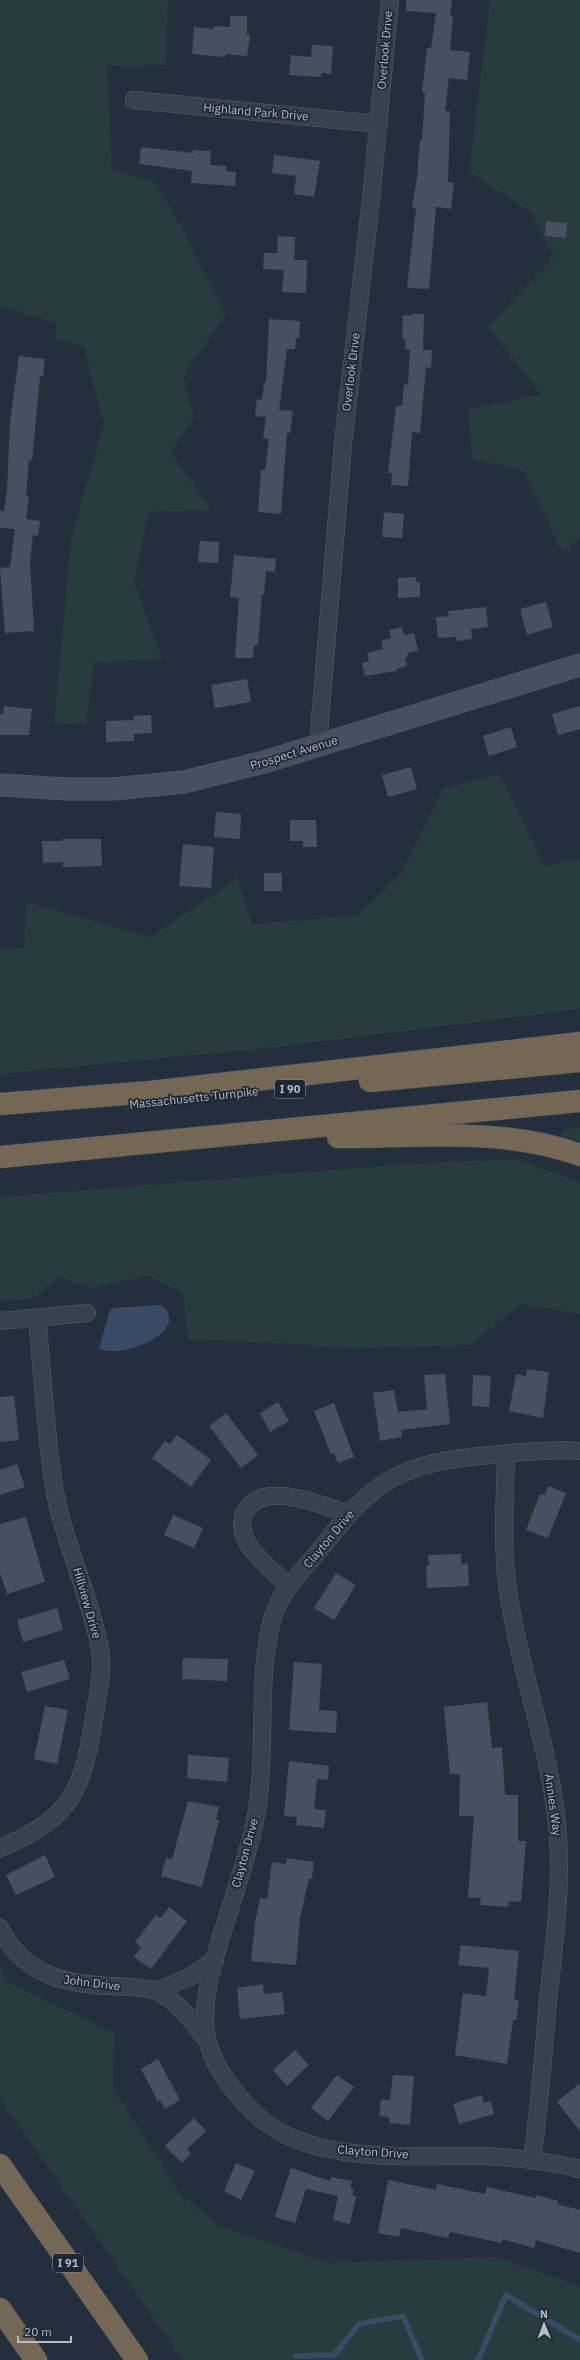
<svg xmlns="http://www.w3.org/2000/svg" width="580" height="2360" viewBox="0 0 580 2360" font-family="'IBM Plex Sans',sans-serif">
  <style>
    .green { fill: #263c3f }
    .water { fill: #394c67 }
    .lines { fill: none; stroke-linecap: round; stroke-linejoin: round }
    .stream { stroke: #394c67; stroke-width: 5.5 }
    .building { fill: #455162 }
    .street-casing { stroke: #565f6c; stroke-width: 18 }
    .secondary-casing { stroke: #565f6c; stroke-width: 23 }
    .highway-casing { stroke: #434c59; stroke-width: 23 }
    .street { stroke: #38414e; stroke-width: 17 }
    .secondary { stroke: #465061; stroke-width: 22 }
    .highway { stroke: #746855; stroke-width: 22 }
    .labels { text-anchor: middle; stroke-width: 3.5; stroke-linejoin: round; paint-order: stroke }
    .shield { fill: #1d2633; stroke: #878f9c; stroke-width: 1 }
    .shield-label { font-size: 11px; font-weight: bold; fill: #b4bcc9 }
    .street-label { font-size: 12px; fill: #b4bcc9; stroke: #1d2633 }
  </style>
  <rect width="100%" height="100%" fill="#242f3e"/>
  <path class="green" d="M0,0H168L166,65L107,66L112,169L155,182L186,236L226,314L183,375L194,418L171,452L211,510L149,512L134,582L162,659L94,663L86,724L54,723L71,539L104,424L84,347L55,339L56,323L0,306Z
    M490,0H580V536L563,554L523,470L472,459L468,409L541,395L488,326L554,257L530,211L469,172Z
    M499,774L544,866L580,860V1009L276,1047L0,1074V951L24,948L26,902L151,937L237,878L252,924L357,916L400,875L443,789Z
    M580,1127V1141L561,1135L564,1130Z
    M515,1159L580,1182V1314L521,1304L470,1345L353,1348L258,1342L188,1340L183,1293L149,1276L88,1288L60,1276L32,1299L0,1300V1197L405,1164Z
    M0,1969L7,1982L115,2033L113,2089L180,2193L218,2225L329,2263L496,2257L580,2286V2360H183L0,2099Z"/>
  <path class="water" d="M160,1305C166,1308 168,1311 169,1317C173,1339 115,1359 99,1348L110,1311L113,1308Z"/>
  <g class="lines">
    <path class="stream" d="M296,2356L334,2355L359,2324L403,2316L422,2360
      M478,2360L506,2295L580,2340"/>
  </g>
  <path class="building" d="M406,0H452L450,16H453L450,50L470,52L467,80L449,78L445,111H450L448,182L454,183L451,209L436,207L429,289L407,288L416,208L412,207L417,178L420,140L422,141L425,93L422,92L427,48H431L436,13L406,11Z
    M230,16H247V35H250L247,56L226,54L225,57L192,54L194,27L214,29V26L230,27Z
    M312,45L333,46L331,74L322,73L321,77L289,75L291,55L311,57Z
    M141,147L193,153V150L211,151L210,165L226,166V171L236,172L235,186L191,183L192,171L139,164Z
    M274,155L320,161L314,197L294,194L296,176L272,173Z
    M546,221L567,223L566,238L545,236Z
    M278,236L295,237L294,260H307L306,293L282,292L284,270L263,269L264,253H277Z
    M411,314H424L423,350H432L431,368L426,367L420,433L412,432L408,486L391,485L392,473H388L396,406H402L404,384L408,385L410,350L405,349V339H402L403,315L411,316Z
    M269,319L300,321L299,338H296L295,349H287L279,410L293,411L290,433H287L281,514L258,512L261,470H265L269,439L263,438L266,417L255,416L257,399L262,400L264,383H266Z
    M19,356L45,359L43,376H40L32,461L29,460L26,496H29L26,519L40,521L38,536L33,535L30,562L34,631L5,633L0,568L10,567L15,529L0,528V511H4L7,491L10,422Z
    M384,512L404,514L402,538L382,537Z
    M200,541L219,542L218,563L198,562Z
    M234,555L276,559L275,572L266,571L264,594H262L258,645H254L253,658H235L239,598L230,597Z
    M416,577V582H420V597L398,598V578Z
    M546,602L553,627L527,635L520,609Z
    M486,607L488,627L471,629L472,639L456,641V637L438,638L436,617L449,616L448,611Z
    M402,627L404,635L414,633L418,651L407,653L408,657H405L407,666L397,669V671L365,676L362,663L369,661L367,653L383,649L381,641L391,638L389,630Z
    M247,679L251,702L215,708L211,685Z
    M4,706L32,709L29,735H0V714H3Z
    M580,706V729L558,735L552,714Z
    M151,715L152,733L134,734V741L106,742V721L134,720L133,716Z
    M511,727L517,747L489,756L483,736Z
    M411,767L417,789L388,797L382,775Z
    M216,812L241,814L240,839L214,837Z
    M290,820H316L317,847H303V841H290Z
    M62,839H101L102,866L63,867V862L43,863L42,841H62Z
    M183,844L214,847L211,888L179,886Z
    M264,873H282V891H264Z
    M527,1369L549,1372L543,1418L509,1411L516,1374L526,1376Z
    M445,1374L450,1424L401,1430L402,1437L380,1441L373,1393L394,1390L398,1412L427,1409L424,1375Z
    M473,1375L491,1376L489,1407L472,1406Z
    M14,1396L19,1440L0,1442V1397Z
    M278,1402L289,1421L270,1432L260,1413Z
    M334,1403L354,1457L338,1463L334,1453L331,1454L314,1411Z
    M226,1413L258,1455L241,1468L209,1426Z
    M177,1435L211,1460L191,1487L152,1458L165,1441L170,1444Z
    M17,1464L25,1487L0,1495V1470Z
    M548,1486L566,1493L548,1538L526,1530L540,1494L545,1495Z
    M173,1515L203,1528L194,1548L164,1535Z
    M26,1517L45,1582L7,1594L0,1573V1524Z
    M461,1554V1564L468,1563L469,1586L427,1588L426,1566H429L428,1555Z
    M336,1573L356,1585L334,1620L314,1608Z
    M57,1608L63,1630L23,1642L17,1620Z
    M183,1658L228,1659L227,1681L182,1679Z
    M64,1660L70,1679L27,1692L21,1672Z
    M294,1662L322,1664L319,1710L337,1711L336,1733L289,1730Z
    M487,1702L492,1748L502,1747L505,1795H518V1841H526L521,1902L509,1901L508,1907L480,1905L481,1898L468,1897L474,1816H459L460,1774H450L444,1707Z
    M45,1706L68,1710L57,1764L34,1759Z
    M188,1755L229,1758L227,1782L187,1778Z
    M289,1761L329,1766L328,1780L317,1779L314,1809L326,1810L324,1828L296,1825L297,1817L284,1816Z
    M188,1801L219,1807L216,1820H219L202,1887L161,1876L166,1858L172,1859Z
    M45,1855L55,1877L16,1895L6,1875Z
    M287,1858L314,1862L312,1879H309L300,1918L296,1965L251,1961L255,1923L260,1898L267,1899L272,1862L286,1864Z
    M169,1907L187,1921L151,1969L134,1957L141,1947L135,1942L156,1915L161,1918Z
    M461,1945L519,1951L514,1999L519,2000L516,2020H513L507,2064L455,2055L463,1993L486,1996L489,1968L458,1965Z
    M263,1984L264,1994L282,1992L285,2014L240,2019L237,1988Z
    M295,2050L309,2065L287,2086L273,2070Z
    M158,2059L180,2100L165,2109L160,2100L158,2102L141,2069Z
    M337,2075L354,2087L328,2121L311,2108Z
    M393,2075L414,2076L410,2125L389,2123V2117L379,2116L381,2099L390,2100Z
    M580,2083V2131L557,2102Z
    M482,2095L484,2103L491,2101L494,2114L459,2124L453,2104Z
    M194,2118L206,2131L187,2149L191,2154L182,2163L165,2146Z
    M236,2163L255,2171L241,2200L224,2191Z
    M291,2168L330,2181L331,2177L352,2181L350,2188L354,2189L352,2195L356,2196L350,2224L333,2220L338,2196L306,2189L295,2223L275,2217Z
    M388,2180L436,2190L437,2184L485,2194L487,2187L536,2198L537,2195L558,2201L557,2204L580,2210V2253L536,2240L534,2248L502,2239V2243L450,2232L448,2238L401,2228L399,2237L378,2233Z"/>
  <g class="lines">
    <defs>
      <path id="street" d="M134,100L379,124
        M318,745L343,444L372,190L390,0
        M0,1321L87,1313
        M580,1451C558,1449 535,1451 512,1453C468,1457 419,1459 382,1485C355,1503 338,1528 318,1552C299,1574 278,1594 271,1624C256,1688 268,1756 255,1821C250,1843 244,1865 237,1886C224,1932 196,1995 208,2043C216,2072 242,2104 265,2122C320,2165 417,2155 482,2156C515,2157 548,2162 580,2169
        M506,1453C505,1501 501,1550 509,1597C521,1677 552,1754 558,1835C562,1894 553,1952 547,2010C543,2061 539,2110 532,2160
        M288,1586C276,1574 260,1561 250,1547C243,1537 239,1524 245,1512C262,1479 322,1505 348,1514
        M0,1848C75,1817 83,1788 95,1712C98,1691 104,1670 100,1649C90,1594 63,1542 54,1486C45,1431 43,1374 37,1318
        M0,1928C23,1974 62,1984 110,1986C125,1987 141,1986 155,1991C177,1999 194,2024 208,2042
        M156,1991L188,1978L215,1960"/>
      <path id="secondary" d="M0,785L67,789H113L184,782L264,762L580,665"/>
      <path id="highway" d="M370,1081L580,1061
        M0,1104L150,1092L580,1043
        M338,1137C418,1137 504,1127 580,1155
        M0,1157L580,1101
        M0,2165L137,2360
        M0,2309L36,2360"/>
    </defs>
    <use href="#street" class="street-casing"/>
    <use href="#secondary" class="secondary-casing"/>
    <use href="#highway" class="highway-casing"/>
    <use href="#street" class="street"/>
    <use href="#secondary" class="secondary"/>
    <use href="#highway" class="highway"/>
  </g>
  <g class="labels">
    <g class="shield">
      <rect x="275" y="1080" width="30" height="18" rx="3"/>
      <rect x="53" y="2254" width="30" height="18" rx="3"/>
    </g>
    <g class="shield-label">
      <text x="290" y="1093">I 90</text>
      <text x="68" y="2267">I 91</text>
    </g>
    <g class="street-label">
      <text transform="translate(385 50) rotate(-85)" y="4">Overlook Drive</text>
      <text transform="translate(256 112) rotate(5)" y="4">Highland Park Drive</text>
      <text transform="translate(351 372) rotate(-83)" y="4">Overlook Drive</text>
      <text transform="translate(294 753) rotate(-17)" y="4">Prospect Avenue</text>
      <text transform="translate(194 1098) rotate(-6)" y="4">Massachusetts Turnpike</text>
      <text transform="translate(329 1539) rotate(-50)" y="4">Clayton Drive</text>
      <text transform="translate(87 1603) rotate(74)" y="4">Hillview Drive</text>
      <text transform="translate(553 1805) rotate(82)" y="4">Annies Way</text>
      <text transform="translate(245 1853) rotate(-75)" y="4">Clayton Drive</text>
      <text transform="translate(92 1983) rotate(7)" y="4">John Drive</text>
      <text transform="translate(373 2152) rotate(4)" y="4">Clayton Drive</text>
    </g>
  </g>
  <g transform="translate(544 2324) rotate(359)" stroke="#1d2633" stroke-width="3" paint-order="stroke">
  <path d="M0-3L7 15L0 10L-7 15Z" fill="#b4bcc9"/>
  <text y="-6" font-size="11" font-weight="bold" text-anchor="middle" fill="#b4bcc9">N</text>
  </g>
  <path d="M18 2336v6h53v-6" fill="none" stroke="#b4bcc9" stroke-width="2"/>
  <text x="24" y="2336" font-size="12" fill="#b4bcc9" stroke="#1d2633" stroke-width="3" paint-order="stroke">20 m</text>
</svg>
